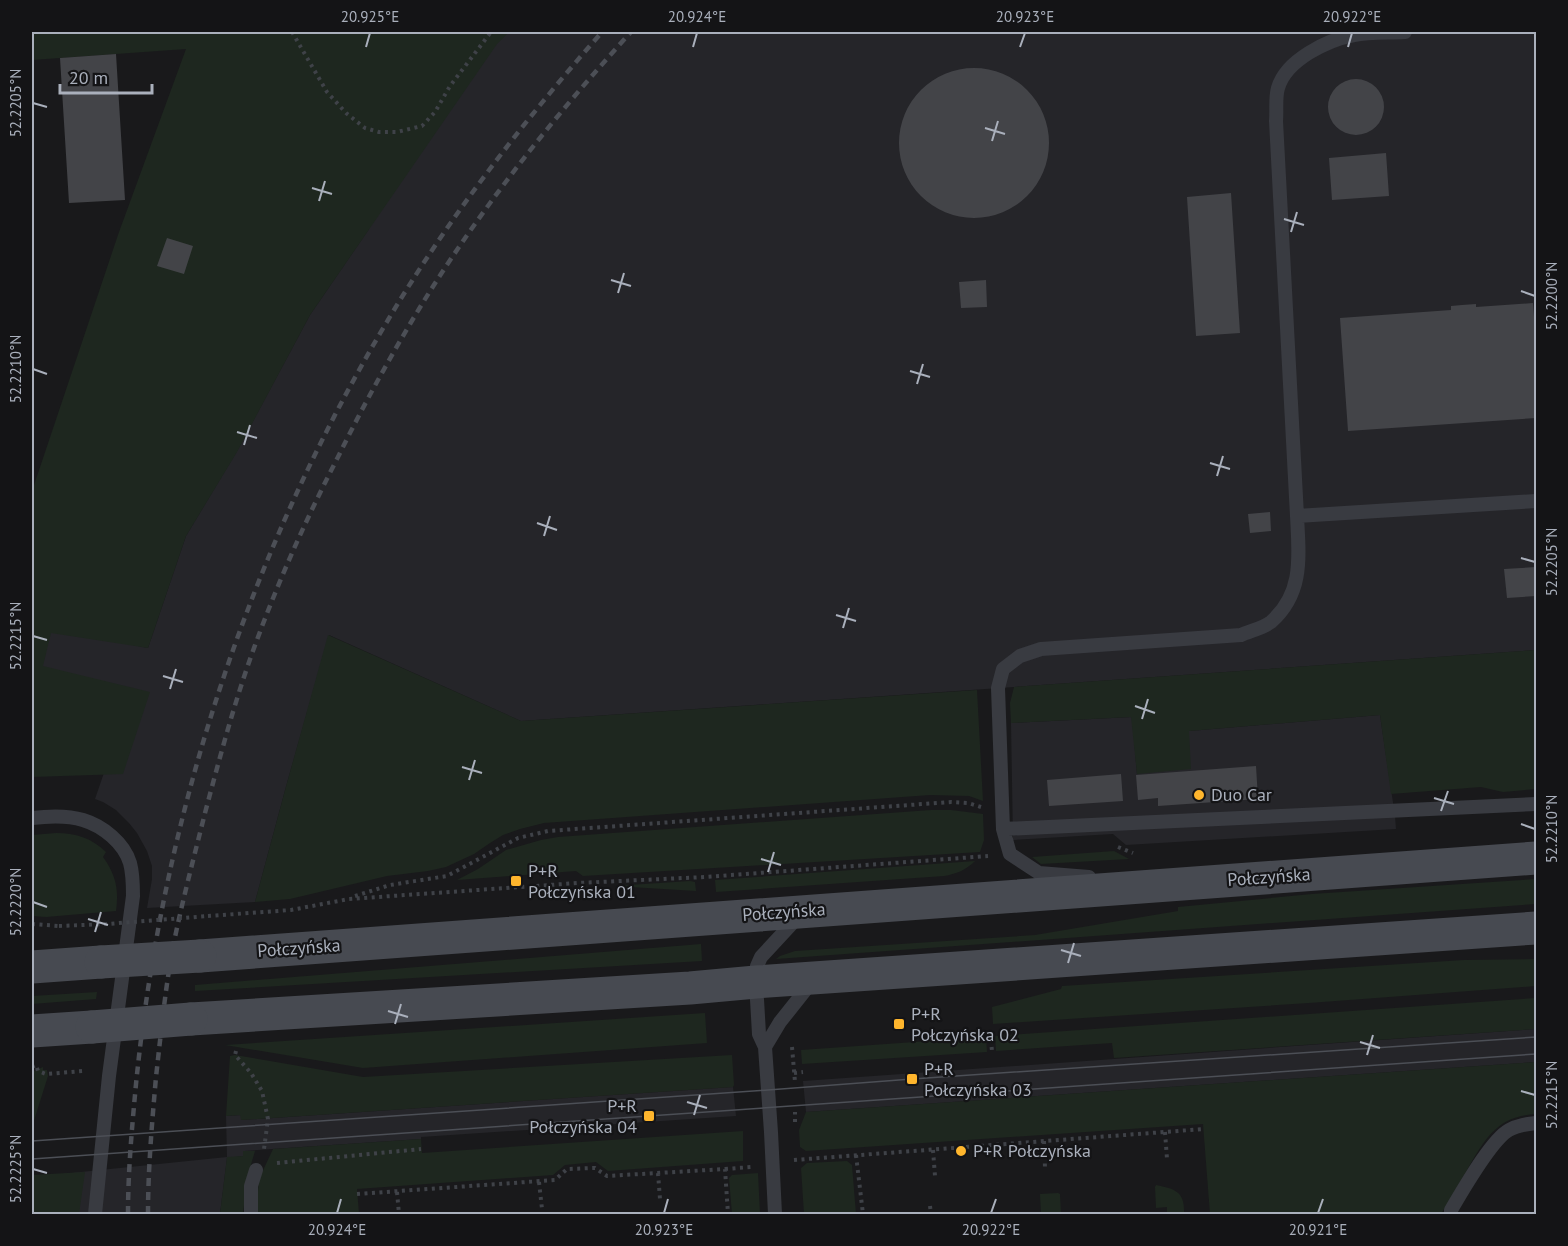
<svg xmlns="http://www.w3.org/2000/svg" width="1568" height="1246" viewBox="0 0 1568 1246" font-family="'PT Sans',sans-serif">
  <style>
    .built { fill: #252529 }
    .green { fill: #1e271f }
    .building { fill: #434448 }
    .lines { fill: none; stroke-linecap: round; stroke-linejoin: round }
    .path { stroke: #3f4248; stroke-width: 4; stroke-dasharray: 3 4.5; stroke-linecap: butt }
    .lane { stroke: #393b41; stroke-width: 14 }
    .secondary { stroke: #474a51; stroke-width: 33 }
    .tram { stroke: #4c4f56; stroke-width: 1.5 }
    .rail { stroke: #4c4f56; stroke-width: 4.5; stroke-dasharray: 8 6; stroke-linecap: butt }
    .path-bridge { stroke: #3f4248; stroke-width: 4; stroke-dasharray: 3 4.5; stroke-linecap: butt }
    .secondary-bridge { stroke: #474a51; stroke-width: 33 }
    .ticks { fill: none; stroke: #aab0bc; stroke-width: 2 }
    .poi-dot { fill: #ffb62d; stroke: #141416; stroke-width: 2 }
    .labels { text-anchor: middle; stroke-width: 4.5; stroke-linejoin: round; paint-order: stroke }
    .poi-label { font-size: 18px; fill: #aab0bc; stroke: #141416; text-anchor: start }
    .street-label { font-size: 18px; fill: #aab0bc; stroke: #141416 }
    .neatline { fill: none; stroke: #aab0bc; stroke-width: 2 }
    .ticks-label { font-size: 15px; text-anchor: middle; fill: #aab0bc }
  </style>
  <rect width="100%" height="100%" fill="#19191b"/>
  <path class="built" d="M262,32H1536V650L1014,687L521,721L329,635L287,783L255,902L147,908L152,879V866L147,851L137,833L129,823L116,810L103,802L95,799L130,697L36,670L45,627L148,648L186,536L237,451L310,315L369,229Z
    M1380,715L1395,816L1396,829L1126,845L1113,834L1013,840L1011,723L1132,717L1137,774L1189,731Z
    M1536,1029V1062L806,1112L803,1081Z
    M733,1087L736,1116L421,1137V1139L244,1151V1156L227,1158L220,1214H32V1177L227,1157L226,1116L241,1115V1120Z"/>
  <path class="green" d="M32,32H509L497,44L310,315L237,452L186,536L148,648L51,633L43,666L150,692L123,774L32,777V491L119,232L186,49L32,60Z
    M328,635L521,721L977,690L983,801L969,796L930,795L544,823L520,829L503,835L490,843L474,854L446,867L428,871L387,876L290,899L255,902L287,783Z
    M1536,650V789L1503,792L1481,787L1391,794L1380,715L1189,731L1191,769L1137,774L1131,717L1011,723L1010,703L1014,687Z
    M931,810H951L983,814L984,840L980,852L583,876L576,871L457,880L478,869L506,850L541,840L558,837Z
    M56,833C75,833 92,838 106,852L103,857C116,875 119,890 116,911L46,917L32,916V835Z
    M1114,851L1129,859L1041,864L1032,857Z
    M975,861C966,870 956,874 944,876L716,892L715,880Z
    M1536,879V904L776,959L780,956L795,951L1035,935L1178,911V907L1312,894Z
    M690,881L695,882L696,891L614,886Z
    M701,944L702,961L195,991V985Z
    M1536,959V986L1309,1003L993,1024L992,1007L1061,989L1062,986L1464,960Z
    M97,992L96,999L32,1004V996Z
    M1536,998V1029L1114,1058L1112,1043L996,1051L995,1036Z
    M705,1013L707,1043L363,1068L225,1045Z
    M986,1037L987,1052L802,1064L801,1050Z
    M235,1055L363,1077L732,1055L734,1085L733,1087L241,1120L240,1115L226,1116L230,1056Z
    M1536,1062V1114C1497,1116 1485,1139 1467,1170C1458,1185 1450,1200 1441,1214H1210L1203,1124L806,1151L800,1147L799,1130L806,1112Z
    M43,1067V1070H47L48,1076L32,1127V1072Z
    M743,1131V1161L608,1171L596,1162L565,1165L553,1175L357,1189L359,1214H256L259,1179L273,1149L421,1139L422,1153Z
    M243,1151H255L247,1178L243,1214H220L227,1157L243,1156Z
    M847,1161L852,1165L856,1214H804L801,1168L807,1163Z
    M85,1172L79,1214H32V1175Z
    M758,1173L760,1214H732L729,1178L732,1175Z
    M1156,1185C1176,1189 1185,1192 1184,1214H1167V1207L1156,1208L1155,1187Z
    M1058,1193L1060,1194L1061,1214H1041L1040,1194Z"/>
  <path class="building" d="M116,54L125,200L69,203L60,58Z
    M899 143a75 75 0 1 1 150 0a75 75 0 1 1-150 0Z
    M1328 107a28 28 0 1 1 56 0a28 28 0 1 1-56 0Z
    M1386,153L1389,196L1332,200L1329,158Z
    M1231,193L1240,333L1196,336L1187,197Z
    M167,238L193,246L184,274L157,266Z
    M986,280L987,307L961,308L959,282Z
    M1533,303L1535,330H1536V418L1348,431L1340,318L1451,310V306L1462,305L1476,304V307Z
    M1270,512L1271,531L1250,533L1248,514Z
    M1536,567V596L1507,598L1504,569Z
    M1256,766L1258,799L1158,806V798L1138,800L1136,775Z
    M1121,774L1123,801L1049,806L1047,780Z"/>
  <g class="lines">
    <path class="path" d="M292,32L327,92L346,113L365,128L379,132H397L422,126L435,112L450,86L491,32
      M1118,847L1133,853
      M355,896L390,885L447,876L518,838L548,831L951,802L968,803L981,807
      M208,916L291,910L349,899L578,883L705,877L988,856
      M32,924L59,926
      M990,1032L992,1051
      M792,1047L795,1082
      M236,1051L235,1055L251,1073L262,1091L268,1119L264,1149
      M32,1067L36,1065L38,1071L46,1074L83,1071
      M794,1073L803,1072
      M795,1122V1112
      M1165,1132L1167,1159
      M1044,1141L1045,1168
      M933,1150L935,1176
      M856,1155L863,1214
      M794,1160L1204,1129
      M277,1163L421,1149
      M725,1169L751,1167
      M658,1173L660,1199
      M539,1182L542,1209
      M397,1192L399,1214
      M357,1194L555,1180L567,1169L595,1168L607,1176L725,1169L728,1214
      M930,1206L931,1214"/>
    <path class="lane" d="M1297,516L1276,121C1277,111 1275,98 1278,88C1286,60 1327,40 1354,35C1370,32 1388,33 1405,32
      M32,818C48,816 67,815 83,820C103,826 124,843 130,863C133,874 133,885 133,896L109,1076L95,1214
      M1003,829L1536,804
      M1089,877L1039,873L1010,854L1003,829L998,688L1003,669L1020,656L1041,649L1241,635C1250,631 1263,628 1271,622C1304,593 1299,556 1297,516L1536,501
      M765,1047L780,1022L811,983
      M251,1214V1186L256,1170
      M775,1214L771,1132L765,1047L759,1034L756,982L757,966L761,957L799,916
      M1451,1214V1210C1463,1190 1491,1140 1509,1130C1518,1125 1527,1124 1536,1123"/>
    <path class="secondary" d="M200,956L1536,858
      M32,967L101,962
      M191,1019L690,988L756,982L1536,928
      M32,1031L92,1027"/>
    <path class="tram" d="M32,1141L768,1090L912,1079L1536,1037
      M32,1159L1536,1054"/>
    <path class="rail" d="M128,1214C128,1171 132,1127 136,1084C163,815 249,552 388,320C449,217 523,122 602,32
      M148,1214C148,1169 152,1123 156,1077C161,1033 165,990 173,947C182,902 194,857 205,813C218,764 231,715 247,668C272,595 303,525 338,457C360,412 384,368 410,324C472,219 549,122 631,32"/>
    <path class="path-bridge" d="M59,926L107,924L208,916"/>
    <path class="secondary-bridge" d="M101,962L200,956
      M92,1027L191,1019"/>
  </g>
  <path class="ticks" d="M366,47L370,33M693,47L697,33M1020,47L1025,33M1348,47L1352,33M33,103L47,107M985,128L1005,134M992,141L998,121M312,188L332,194M319,201L325,181M1284,219L1304,225M1291,232L1297,212M611,280L631,286M1521,291L1535,296M618,293L624,273M33,369L47,374M910,371L930,377M917,384L923,364M237,432L257,438M244,445L250,425M1210,463L1230,469M1217,476L1223,456M537,523L557,530M544,536L550,516M1521,558L1535,562M836,615L856,621M843,628L849,608M33,636L47,640M163,676L183,682M170,689L176,669M1135,706L1155,713M1142,719L1148,699M462,767L482,773M469,780L475,760M1434,798L1454,804M1441,811L1448,791M1521,824L1535,829M761,859L781,865M768,872L774,852M33,902L47,907M88,919L108,925M95,932L101,912M1061,950L1081,956M1068,963L1074,943M388,1011L408,1017M395,1024L401,1004M1360,1042L1380,1048M1367,1055L1373,1035M1521,1091L1535,1095M687,1102L707,1108M694,1115L700,1095M33,1169L47,1173M337,1213L341,1199M664,1213L668,1199M991,1213L996,1199M1318,1213L1323,1199"/>
  <g class="poi-dot">
    <circle cx="1199" cy="795" r="6"/>
    <rect x="510" y="875" width="12" height="12" rx="3"/>
    <rect x="893" y="1018" width="12" height="12" rx="3"/>
    <rect x="906" y="1073" width="12" height="12" rx="3"/>
    <rect x="643" y="1110" width="12" height="12" rx="3"/>
    <circle cx="961" cy="1151" r="6"/>
  </g>
  <g class="labels">
    <g class="poi-label">
      <text x="1211" y="801">Duo Car</text>
      <text x="528" y="877">P+R<tspan x="528" dy="21">Połczyńska 01</tspan></text>
      <text x="911" y="1020">P+R<tspan x="911" dy="21">Połczyńska 02</tspan></text>
      <text x="924" y="1075">P+R<tspan x="924" dy="21">Połczyńska 03</tspan></text>
      <text x="637" y="1112" text-anchor="end">P+R<tspan x="637" dy="21">Połczyńska 04</tspan></text>
      <text x="973" y="1157">P+R Połczyńska</text>
    </g>
    <g class="street-label">
      <text transform="translate(1269 877) rotate(-4)" y="6">Połczyńska</text>
      <text transform="translate(784 912) rotate(-4)" y="6">Połczyńska</text>
      <text transform="translate(299 948) rotate(-4)" y="6">Połczyńska</text>
    </g>
  </g>
  <rect width="1568" height="1246" fill="none" stroke="#141416" stroke-width="66"/>
  <path d="M60 84v9h92v-9" fill="none" stroke="#aab0bc" stroke-width="3"/>
  <text x="69" y="84" font-size="18" fill="#aab0bc" stroke="#141416" stroke-width="4.5" paint-order="stroke">20 m</text>
  <rect x="33" y="33" width="1502" height="1180" class="neatline"/>
  <g class="ticks-label">
    <text x="370" y="22">20.925°E</text>
    <text x="697" y="22">20.924°E</text>
    <text x="1025" y="22">20.923°E</text>
    <text x="1352" y="22">20.922°E</text>
    <text transform="translate(16 103) rotate(-90)" y="5">52.2205°N</text>
    <text transform="translate(1552 296) rotate(-90)" y="5">52.2200°N</text>
    <text transform="translate(16 369) rotate(-90)" y="5">52.2210°N</text>
    <text transform="translate(1552 562) rotate(-90)" y="5">52.2205°N</text>
    <text transform="translate(16 636) rotate(-90)" y="5">52.2215°N</text>
    <text transform="translate(1552 829) rotate(-90)" y="5">52.2210°N</text>
    <text transform="translate(16 902) rotate(-90)" y="5">52.2220°N</text>
    <text transform="translate(1552 1095) rotate(-90)" y="5">52.2215°N</text>
    <text transform="translate(16 1169) rotate(-90)" y="5">52.2225°N</text>
    <text x="337" y="1235">20.924°E</text>
    <text x="664" y="1235">20.923°E</text>
    <text x="991" y="1235">20.922°E</text>
    <text x="1318" y="1235">20.921°E</text>
  </g>
</svg>
